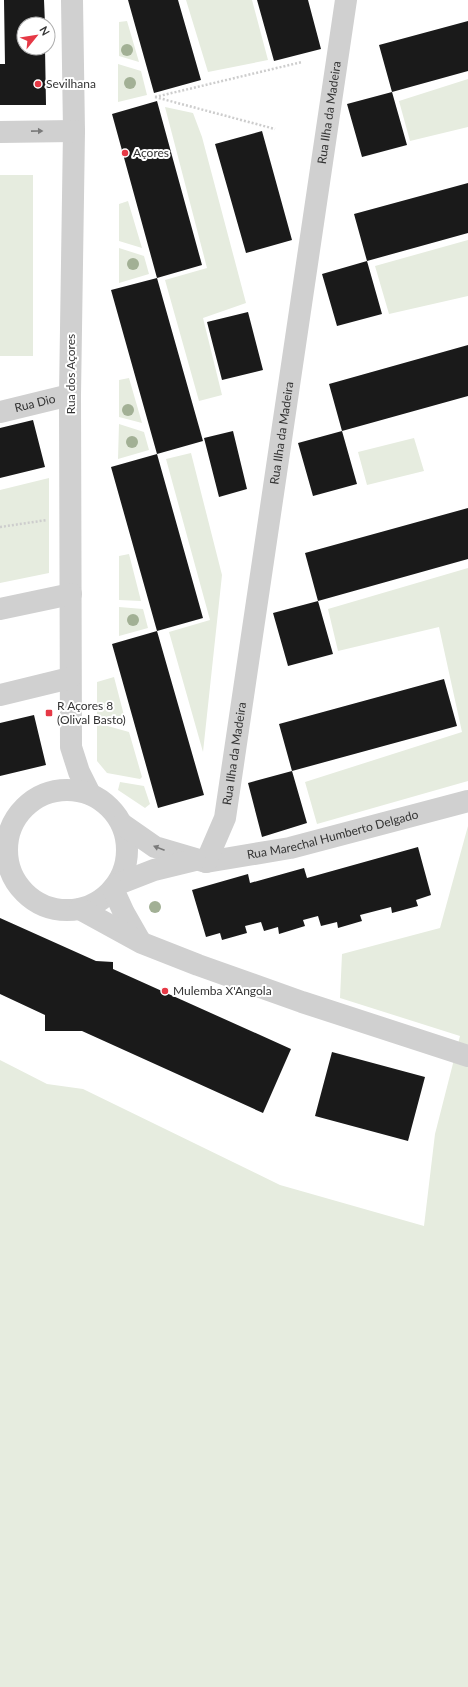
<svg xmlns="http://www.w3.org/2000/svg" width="468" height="1687" viewBox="0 0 468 1687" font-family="Lato,sans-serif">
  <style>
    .green { fill: #e6ecdf }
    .building { fill: #1a1a1a }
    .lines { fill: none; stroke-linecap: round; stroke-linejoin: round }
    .path { stroke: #cdcdcd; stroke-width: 2.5; stroke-dasharray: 2 2; stroke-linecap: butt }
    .minor { stroke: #d0d0d0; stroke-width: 22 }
    .tree { fill: #a2b095 }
    .oneway { fill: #7a7a7a }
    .poi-dot { fill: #e63946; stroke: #fff; stroke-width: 1.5 }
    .labels { text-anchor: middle; stroke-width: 4; stroke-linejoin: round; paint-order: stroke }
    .poi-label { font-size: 12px; fill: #333; stroke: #fff; text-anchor: start }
    .street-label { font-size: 12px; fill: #333; stroke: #fff }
  </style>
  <rect width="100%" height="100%" fill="#fff"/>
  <path class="green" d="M186,0H252L268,60L208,72Z
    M127,21L139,62L119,56V22Z
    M118,64L141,71L147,95L118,102Z
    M468,79V127L410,141L399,101Z
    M165,107L193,113L202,137L246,303L203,318L222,395L199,401L165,280L207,268Z
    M0,175H33V356H0Z
    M128,201L142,248L119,241V204Z
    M468,240V296L389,314L375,266Z
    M119,248L144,256L149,274L119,283Z
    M129,378L142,423L119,417V380Z
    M119,424L144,432L149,450L118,459Z
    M414,438L424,471L367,485L358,452Z
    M191,453L222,575L203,752L169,632L210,620L166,459Z
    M49,478V573L0,583V490Z
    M129,554L141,601L119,600V556Z
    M468,568V781L317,824L305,782L462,732L439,627L338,651L328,609Z
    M119,607L143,609L148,628L119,636Z
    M114,677L126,723L97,716V682Z
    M97,723L129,732L142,777L140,779L107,773L97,761Z
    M120,782L144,786L150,804L145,808L118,790Z
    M468,826V1687H0V1060L47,1084L83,1089L280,1185L424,1226L435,1134L460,1036L340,998L342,954L440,928Z"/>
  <path class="building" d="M4,0H44L45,24H24V48H45L46,105H0V64H5Z
    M128,0H178L201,80L154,93Z
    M257,0H308L321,49L274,61Z
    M468,21V71L392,92L379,45Z
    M392,92L407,145L362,157L347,104Z
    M157,101L202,265L157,278L112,114Z
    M262,131L292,240L246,253L215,144Z
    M468,183V233L367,261L382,314L337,326L322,274L367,261L354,214Z
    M157,278L203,441L157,454L111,290Z
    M248,312L263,370L222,380L207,322Z
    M468,345V396L342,431L329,384Z
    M33,420L45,467L0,478V428Z
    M233,431L247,489L219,497L204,438Z
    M342,431L357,484L313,496L298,443Z
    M157,454L203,618L157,631L111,467Z
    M468,508V559L318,601L305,553Z
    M318,601L333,654L288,666L273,613Z
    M157,631L204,795L158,808L112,644Z
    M444,679L457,726L292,771L307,823L262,837L248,783L292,771L279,724Z
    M34,715L46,765L0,776V723Z
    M418,847L431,895L416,900L418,906L392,913L391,907L360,915L362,921L338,928L337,922L321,926L318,916L303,920L305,926L279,934L278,927L264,931L261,922L245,926L247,933L222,940L220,933L206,937L192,890L248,874L250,883L304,868L307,878Z
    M0,918L96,961L113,962V969L291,1049L263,1113L82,1031H45V1015L0,994Z
    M332,1052L425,1077L408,1141L315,1116Z"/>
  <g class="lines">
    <path class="path" d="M155,97L302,62
      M155,97L275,129
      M0,527L47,520"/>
    <g class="minor">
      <path d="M72,0L74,131L70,395L71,747L79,772L90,794"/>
      <path d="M0,132L74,131"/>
      <path id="s1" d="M0,412L70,395"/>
      <path d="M0,609L71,594"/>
      <path d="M0,695L70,678"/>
      <circle cx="67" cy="850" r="60"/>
      <path id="s2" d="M122,824L155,847L206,862L290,848L468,801"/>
      <path id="s3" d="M206,862L225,818L346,0"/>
      <path d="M118,884L154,870L195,860"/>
      <path d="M113,889L124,913L140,941"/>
      <path d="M80,909L142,943L198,965L302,1002L468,1056"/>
    </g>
  </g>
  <g class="tree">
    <circle cx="127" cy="50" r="6"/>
    <circle cx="130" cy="83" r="6"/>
    <circle cx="133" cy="264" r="6"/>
    <circle cx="128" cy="410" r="6"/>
    <circle cx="132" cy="442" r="6"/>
    <circle cx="133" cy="620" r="6"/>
    <circle cx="155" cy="907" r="6"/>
  </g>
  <defs><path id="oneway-solid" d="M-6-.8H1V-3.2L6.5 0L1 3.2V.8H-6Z"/></defs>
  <g class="oneway">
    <use href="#oneway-solid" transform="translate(37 131) rotate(-1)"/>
    <use href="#oneway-solid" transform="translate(159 848) rotate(-159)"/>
  </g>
  <g class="poi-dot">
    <circle cx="38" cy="84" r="4"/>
    <circle cx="125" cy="153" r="4"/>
    <rect x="45" y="709" width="8" height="8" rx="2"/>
    <circle cx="165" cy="991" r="4"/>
  </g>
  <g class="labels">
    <g class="poi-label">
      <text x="46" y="88">Sevilhana</text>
      <text x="133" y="157">Açores</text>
      <text x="57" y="710">R Açores 8<tspan x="57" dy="14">(Olival Basto)</tspan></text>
      <text x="173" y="995">Mulemba X'Angola</text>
    </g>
    <g class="street-label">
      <text dy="4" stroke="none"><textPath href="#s3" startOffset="761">Rua Ilha da Madeira</textPath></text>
      <text transform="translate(71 374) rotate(-90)" y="4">Rua dos Açores</text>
      <text dy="4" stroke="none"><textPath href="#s1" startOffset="36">Rua Dio</textPath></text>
      <text dy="4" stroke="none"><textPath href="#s3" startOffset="437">Rua Ilha da Madeira</textPath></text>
      <text dy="4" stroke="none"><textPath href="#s3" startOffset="113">Rua Ilha da Madeira</textPath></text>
      <text dy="4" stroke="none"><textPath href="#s2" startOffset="223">Rua Marechal Humberto Delgado</textPath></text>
    </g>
  </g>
  <g transform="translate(36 36) rotate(60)"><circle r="19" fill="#ffffff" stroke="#adadad"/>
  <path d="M0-3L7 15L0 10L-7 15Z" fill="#e63946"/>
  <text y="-6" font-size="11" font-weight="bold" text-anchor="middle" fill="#333333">N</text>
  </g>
</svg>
